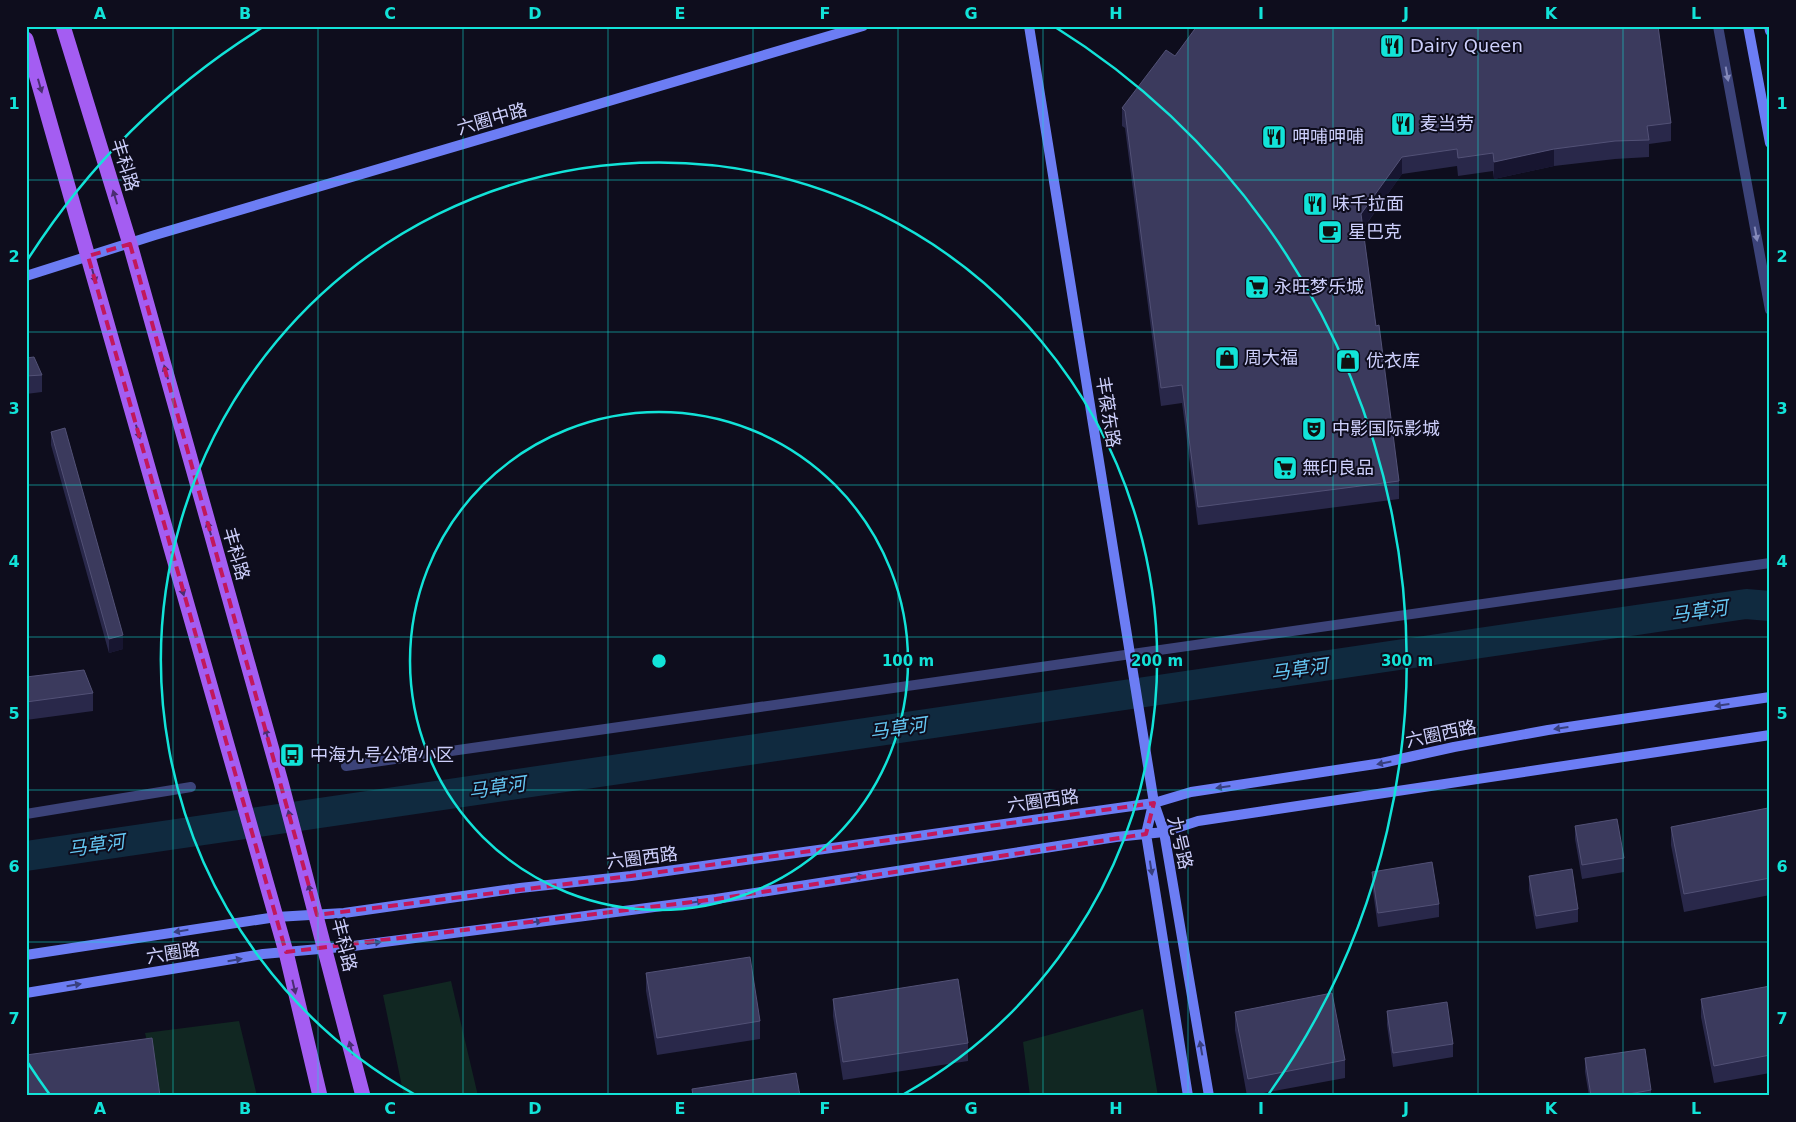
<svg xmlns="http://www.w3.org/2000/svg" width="1796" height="1122" viewBox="0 0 1796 1122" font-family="'DejaVu Sans','Noto Sans SC',sans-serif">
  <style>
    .green { fill: #112722 }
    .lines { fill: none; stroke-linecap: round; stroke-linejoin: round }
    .river { stroke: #102a3f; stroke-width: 30 }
    .street { stroke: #3c4379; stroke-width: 10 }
    .secondary { stroke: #6c7df4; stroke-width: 10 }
    .primary { stroke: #a45df2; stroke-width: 15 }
    .wall { fill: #29284a }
    .shaded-wall { fill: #171530 }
    .building { fill: #3b3a5d; stroke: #525176 }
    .oneway { fill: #8489ba }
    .oneway2 { fill: #4a2d72 }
    .oneway3 { fill: #383f7e }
    .marked { fill: none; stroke: #c2185b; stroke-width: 4; stroke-dasharray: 10 6; stroke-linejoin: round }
    .grid { fill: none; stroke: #12e3d8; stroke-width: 1; stroke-opacity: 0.55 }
    .ring { fill: none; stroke: #12e3d8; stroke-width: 2.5 }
    .labels { text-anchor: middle; stroke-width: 4; stroke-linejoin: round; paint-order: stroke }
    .poi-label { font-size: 18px; fill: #cdcffb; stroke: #0e0d1d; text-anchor: start }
    .street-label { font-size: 18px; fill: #cdcffb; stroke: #0e0d1d }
    .water-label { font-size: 19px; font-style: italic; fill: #64c7f3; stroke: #0e0d1d }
    .centre { fill: #12e3d8; stroke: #0e0d1d; stroke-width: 2.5 }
    .ring-label { font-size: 15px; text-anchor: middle; font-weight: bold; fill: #12e3d8; stroke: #0e0d1d; stroke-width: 4; stroke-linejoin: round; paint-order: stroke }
    .neatline { fill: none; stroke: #12e3d8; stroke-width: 2 }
    .grid-label { font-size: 16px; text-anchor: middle; font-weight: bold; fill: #12e3d8 }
  </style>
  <rect width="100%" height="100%" fill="#0e0d1d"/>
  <path class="green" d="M451,981L478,1096H404L383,995Z
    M1143,1009L1158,1096H1030L1023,1042Z
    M239,1021L257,1096H160L145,1033Z"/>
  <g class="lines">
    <path class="river" d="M26,856L1746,604L1770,606"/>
    <path class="street" d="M1718,26L1770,310
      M346,766L1770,563
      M26,814L191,787"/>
    <path class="secondary" d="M1029,26L1154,803L1164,832L1209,1096
      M1748,26L1770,143
      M1769,26L1770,31
      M26,276L155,235L863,26
      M1153,804L1146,834L1188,1096
      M26,955L276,917L344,913L520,888L631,876L1154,803L1191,792L1382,763L1454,747L1548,730L1770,697
      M26,993L263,954L353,946L716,899L1116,837L1164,832L1198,821L1770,735"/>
    <path class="primary" d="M63,26L130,244L281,782L363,1096
      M26,39L286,952L320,1096"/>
  </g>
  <path class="wall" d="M1175,56L1671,123V141L1649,144V157L1615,159L1554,166L1494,179L1493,171L1458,176L1457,166L1402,174L1363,229L1376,326L1399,481V499L1198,525L1182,403L1161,406L1125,128L1122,126V108Z
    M26,358L42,375V392L26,394Z
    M51,432L123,649L109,653L51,445Z
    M26,677L93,693V711L26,720Z
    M1770,816V895L1684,912L1671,845V827Z
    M1575,826L1624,858V872L1582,879L1575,839Z
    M1372,872L1439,904V917L1378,927L1372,885Z
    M1529,876L1578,909V922L1536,929L1529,890Z
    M646,973L760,1021V1039L657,1055L646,991Z
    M1770,986V1073L1714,1083L1701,1017V999Z
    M833,999L968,1043V1061L843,1080L833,1016Z
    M1387,1011L1453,1044V1057L1393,1067L1387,1025Z
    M1235,1012L1345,1060V1078L1247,1096L1235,1030Z
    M26,1055L160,1096H27Z
    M1585,1058L1651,1090V1096H1589L1585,1072Z"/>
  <path class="shaded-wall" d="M1554,149V166L1494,179V162Z
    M1402,157V174L1361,231V214Z
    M123,635V649L109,653V639Z"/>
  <path class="building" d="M1197,26H1658L1671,123L1647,126L1649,140L1615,141L1554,149L1494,162L1493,153L1458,158L1457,149L1402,157L1361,214L1376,326L1379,325L1399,481L1198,507L1182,385L1161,388L1125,111L1122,108L1166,50L1175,56Z
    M34,357L42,375L26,376V358Z
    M65,428L123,635L109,639L51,432Z
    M84,670L93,693L26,702V677Z
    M1768,808L1770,816V878L1684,894L1671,827Z
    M1617,819L1624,858L1582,865L1575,826Z
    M1432,862L1439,904L1378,913L1372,872Z
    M1572,869L1578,909L1536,916L1529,876Z
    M750,957L760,1021L657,1038L646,973Z
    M958,979L968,1043L843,1062L833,999Z
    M1770,986V1055L1714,1066L1701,999Z
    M1332,993L1345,1060L1248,1079L1235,1012Z
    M1447,1002L1453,1044L1393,1053L1387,1011Z
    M152,1038L160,1096H31L29,1095L26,1074V1055Z
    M1645,1049L1651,1090L1618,1096H1591L1585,1058Z
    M796,1073L800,1096H693L692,1089Z"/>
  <defs><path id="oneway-solid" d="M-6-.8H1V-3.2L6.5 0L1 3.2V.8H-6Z" transform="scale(1.25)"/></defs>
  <g class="oneway">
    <use href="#oneway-solid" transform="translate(1727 74) rotate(80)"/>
    <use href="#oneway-solid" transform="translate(1756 234) rotate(80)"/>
  </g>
  <g class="oneway2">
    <use href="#oneway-solid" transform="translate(40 86) rotate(74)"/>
    <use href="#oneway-solid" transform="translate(115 197) rotate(-107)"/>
    <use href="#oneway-solid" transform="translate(94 276) rotate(75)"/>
    <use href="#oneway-solid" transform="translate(166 372) rotate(-106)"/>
    <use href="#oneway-solid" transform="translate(138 432) rotate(74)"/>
    <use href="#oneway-solid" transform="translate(209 528) rotate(-106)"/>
    <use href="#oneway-solid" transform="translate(182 589) rotate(74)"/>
    <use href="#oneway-solid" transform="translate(267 735) rotate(-106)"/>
    <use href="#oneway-solid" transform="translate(290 817) rotate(-105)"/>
    <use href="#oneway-solid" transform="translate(310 891) rotate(-105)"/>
    <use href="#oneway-solid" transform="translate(294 987) rotate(77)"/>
    <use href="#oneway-solid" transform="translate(351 1048) rotate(-105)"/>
  </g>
  <g class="oneway3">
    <use href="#oneway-solid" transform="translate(1722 705) rotate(172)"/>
    <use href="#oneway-solid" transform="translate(1561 728) rotate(172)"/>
    <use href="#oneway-solid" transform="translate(1384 763) rotate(169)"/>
    <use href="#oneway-solid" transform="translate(1223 787) rotate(172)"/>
    <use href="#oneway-solid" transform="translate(1151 868) rotate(81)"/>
    <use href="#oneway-solid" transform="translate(857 877) rotate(-9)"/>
    <use href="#oneway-solid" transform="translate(696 902) rotate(-7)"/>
    <use href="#oneway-solid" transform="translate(535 922) rotate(-7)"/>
    <use href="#oneway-solid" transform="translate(181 931) rotate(171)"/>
    <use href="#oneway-solid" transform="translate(374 943) rotate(-8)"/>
    <use href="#oneway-solid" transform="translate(235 960) rotate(-10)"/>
    <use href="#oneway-solid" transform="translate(74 985) rotate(-9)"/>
    <use href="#oneway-solid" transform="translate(1201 1048) rotate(-100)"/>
  </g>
  <path class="marked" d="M130,244L317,915L631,876L1154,803L1146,834L716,899L286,952L88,256Z"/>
  <path class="grid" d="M173,26V1096M318,26V1096M463,26V1096M608,26V1096M753,26V1096M898,26V1096M1043,26V1096M1188,26V1096M1333,26V1096M1478,26V1096M1623,26V1096M26,180H1770M26,332H1770M26,485H1770M26,637H1770M26,790H1770M26,942H1770"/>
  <g class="ring">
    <circle cx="659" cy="661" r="249"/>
    <path d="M414 1094A498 498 0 1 1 904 1094"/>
    <path d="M50 1095A748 748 0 0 1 28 1063M28 259A748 748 0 0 1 263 27M1055 27A748 748 0 0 1 1268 1095"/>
  </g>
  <defs>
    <symbol id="restaurant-square" viewBox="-11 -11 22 22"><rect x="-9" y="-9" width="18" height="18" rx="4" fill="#12e3d8" stroke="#0e0d1d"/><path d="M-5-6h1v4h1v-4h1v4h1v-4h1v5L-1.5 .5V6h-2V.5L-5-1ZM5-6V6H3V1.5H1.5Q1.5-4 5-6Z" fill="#111"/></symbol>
    <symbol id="cafe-square" viewBox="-11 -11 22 22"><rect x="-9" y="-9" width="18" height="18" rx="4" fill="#12e3d8" stroke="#0e0d1d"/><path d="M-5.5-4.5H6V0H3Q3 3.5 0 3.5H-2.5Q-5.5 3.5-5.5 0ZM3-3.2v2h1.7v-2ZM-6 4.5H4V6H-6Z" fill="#111"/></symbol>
    <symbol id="supermarket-square" viewBox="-11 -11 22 22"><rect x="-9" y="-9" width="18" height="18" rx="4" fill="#12e3d8" stroke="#0e0d1d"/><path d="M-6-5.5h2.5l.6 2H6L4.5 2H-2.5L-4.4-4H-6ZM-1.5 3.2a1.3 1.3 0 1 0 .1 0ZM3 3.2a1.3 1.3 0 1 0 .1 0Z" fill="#111"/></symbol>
    <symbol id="shop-square" viewBox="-11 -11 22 22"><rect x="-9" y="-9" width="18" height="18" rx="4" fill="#12e3d8" stroke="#0e0d1d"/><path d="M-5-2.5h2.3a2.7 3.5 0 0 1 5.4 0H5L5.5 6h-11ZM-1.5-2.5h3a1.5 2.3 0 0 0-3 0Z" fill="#111"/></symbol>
    <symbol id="theatre-square" viewBox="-11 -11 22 22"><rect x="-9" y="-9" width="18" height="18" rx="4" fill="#12e3d8" stroke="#0e0d1d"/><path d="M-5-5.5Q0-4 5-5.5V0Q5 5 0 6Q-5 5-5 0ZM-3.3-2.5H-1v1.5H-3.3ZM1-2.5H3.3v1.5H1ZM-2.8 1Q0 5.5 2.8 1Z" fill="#111"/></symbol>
    <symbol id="bus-square" viewBox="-11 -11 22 22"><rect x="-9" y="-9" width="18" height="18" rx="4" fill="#12e3d8" stroke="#0e0d1d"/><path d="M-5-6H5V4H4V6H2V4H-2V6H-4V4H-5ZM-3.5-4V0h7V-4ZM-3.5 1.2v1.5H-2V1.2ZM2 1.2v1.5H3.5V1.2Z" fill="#111"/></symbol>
  </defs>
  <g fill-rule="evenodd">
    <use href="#restaurant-square" x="1378" y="32" width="28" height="28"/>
    <use href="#restaurant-square" x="1389" y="110" width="28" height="28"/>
    <use href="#restaurant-square" x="1260" y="123" width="28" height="28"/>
    <use href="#restaurant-square" x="1301" y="190" width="28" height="28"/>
    <use href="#cafe-square" x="1316" y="218" width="28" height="28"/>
    <use href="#supermarket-square" x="1243" y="273" width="28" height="28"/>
    <use href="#shop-square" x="1213" y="344" width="28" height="28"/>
    <use href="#shop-square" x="1334" y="347" width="28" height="28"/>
    <use href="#theatre-square" x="1300" y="415" width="28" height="28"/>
    <use href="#supermarket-square" x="1271" y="454" width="28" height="28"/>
    <use href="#bus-square" x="278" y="741" width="28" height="28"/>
  </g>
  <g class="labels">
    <g class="poi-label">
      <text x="1410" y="52">Dairy Queen</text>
      <text x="1420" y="130">麦当劳</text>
      <text x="1292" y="143">呷哺呷哺</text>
      <text x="1332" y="210">味千拉面</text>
      <text x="1348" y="238">星巴克</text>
      <text x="1274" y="293">永旺梦乐城</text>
      <text x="1244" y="364">周大福</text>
      <text x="1366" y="367">优衣库</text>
      <text x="1332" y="435">中影国际影城</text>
      <text x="1302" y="474">無印良品</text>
      <text x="310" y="761">中海九号公馆小区</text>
    </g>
    <g class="street-label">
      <text transform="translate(492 119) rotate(-16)" y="6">六圈中路</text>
      <text transform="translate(125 165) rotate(73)" y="6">丰科路</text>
      <text transform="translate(1108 412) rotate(81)" y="6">丰葆东路</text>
      <text transform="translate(236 554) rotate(74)" y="6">丰科路</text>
      <text transform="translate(1441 734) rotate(-12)" y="6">六圈西路</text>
      <text transform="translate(1043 801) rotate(-8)" y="6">六圈西路</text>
      <text transform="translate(1180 843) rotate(77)" y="6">九号路</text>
      <text transform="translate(642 858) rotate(-7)" y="6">六圈西路</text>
      <text transform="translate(344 945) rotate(76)" y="6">丰科路</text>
      <text transform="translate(173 953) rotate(-9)" y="6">六圈路</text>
    </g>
    <g class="water-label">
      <text transform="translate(1699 611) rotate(-8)" y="7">马草河</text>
      <text transform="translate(1299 669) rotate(-8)" y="7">马草河</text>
      <text transform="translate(898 728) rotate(-8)" y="7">马草河</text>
      <text transform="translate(497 787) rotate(-8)" y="7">马草河</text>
      <text transform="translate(96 845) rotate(-8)" y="7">马草河</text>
    </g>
  </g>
  <circle cx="659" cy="661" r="8" class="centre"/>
  <g class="ring-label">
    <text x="908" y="666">100 m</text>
    <text x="1157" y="666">200 m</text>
    <text x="1407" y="666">300 m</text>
  </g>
  <rect width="1796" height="1122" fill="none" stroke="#0e0d1d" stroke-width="55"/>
  <rect x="28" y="28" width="1740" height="1066" class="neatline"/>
  <g class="grid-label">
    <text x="100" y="19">A</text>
    <text x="245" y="19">B</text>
    <text x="390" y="19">C</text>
    <text x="535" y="19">D</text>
    <text x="680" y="19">E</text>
    <text x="825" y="19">F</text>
    <text x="971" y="19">G</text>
    <text x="1116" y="19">H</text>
    <text x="1261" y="19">I</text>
    <text x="1406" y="19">J</text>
    <text x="1551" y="19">K</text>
    <text x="1696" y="19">L</text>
    <text x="14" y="109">1</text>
    <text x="1782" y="109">1</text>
    <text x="14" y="262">2</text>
    <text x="1782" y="262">2</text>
    <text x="14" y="414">3</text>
    <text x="1782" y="414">3</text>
    <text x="14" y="567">4</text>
    <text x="1782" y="567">4</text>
    <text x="14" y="719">5</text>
    <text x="1782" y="719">5</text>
    <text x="14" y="872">6</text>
    <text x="1782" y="872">6</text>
    <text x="14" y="1024">7</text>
    <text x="1782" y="1024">7</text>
    <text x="100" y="1114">A</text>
    <text x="245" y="1114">B</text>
    <text x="390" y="1114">C</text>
    <text x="535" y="1114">D</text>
    <text x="680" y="1114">E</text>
    <text x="825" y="1114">F</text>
    <text x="971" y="1114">G</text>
    <text x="1116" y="1114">H</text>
    <text x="1261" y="1114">I</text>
    <text x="1406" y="1114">J</text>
    <text x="1551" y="1114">K</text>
    <text x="1696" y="1114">L</text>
  </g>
</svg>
